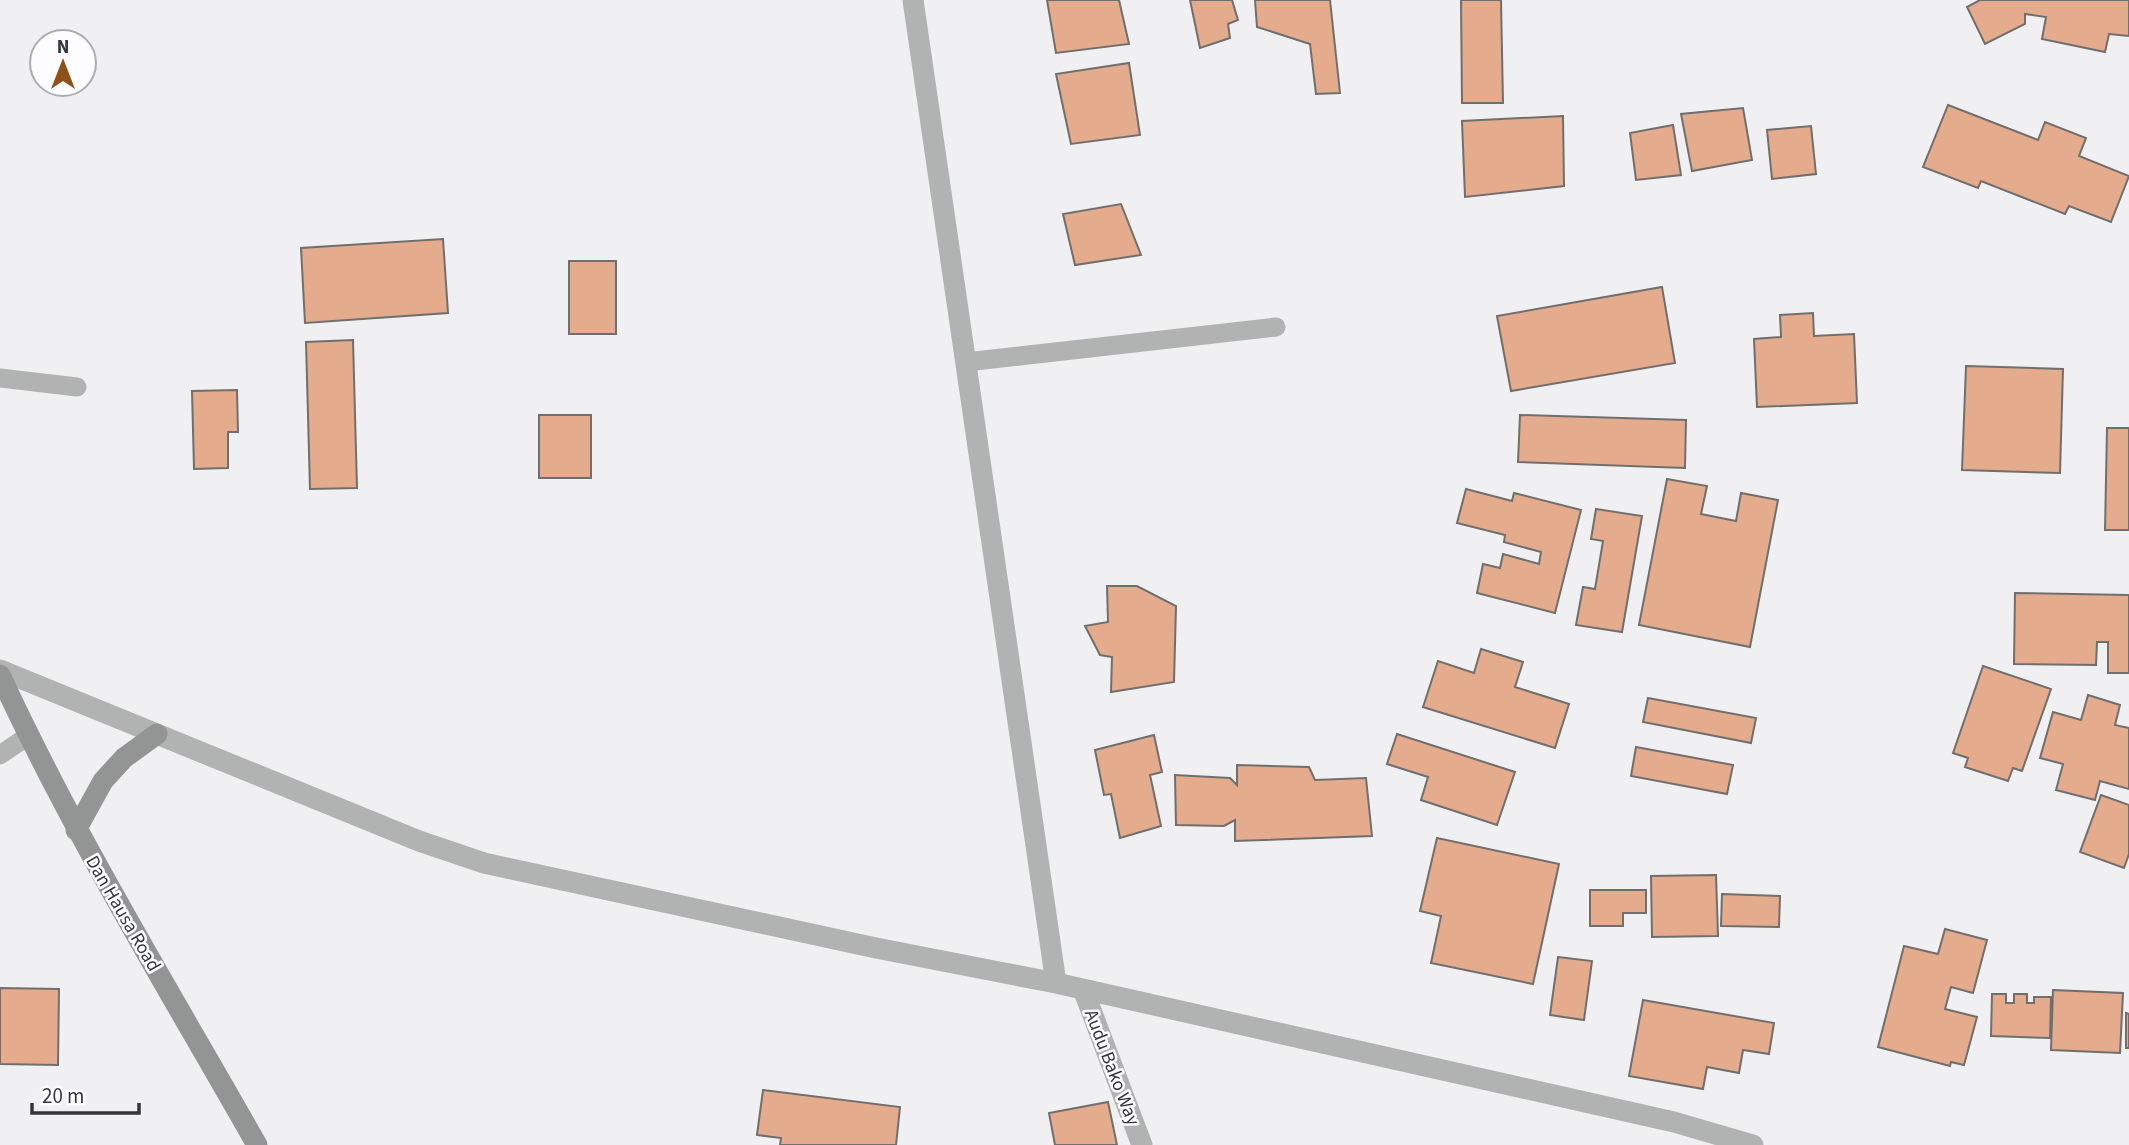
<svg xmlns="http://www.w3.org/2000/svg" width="2129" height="1145" viewBox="0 0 2129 1145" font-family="'Source Sans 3',sans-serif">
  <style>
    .building { fill: #e4ab8d; stroke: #706f6e; stroke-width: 2 }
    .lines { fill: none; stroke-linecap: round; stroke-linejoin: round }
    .lane { stroke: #b1b2b2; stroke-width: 19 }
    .street { stroke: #b1b2b2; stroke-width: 21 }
    .secondary { stroke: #939494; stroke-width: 21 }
    .labels { text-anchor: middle; stroke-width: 5; stroke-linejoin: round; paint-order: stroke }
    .street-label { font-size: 19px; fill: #363637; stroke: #fdfdff }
  </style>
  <rect width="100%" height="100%" fill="#f0f0f2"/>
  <path class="building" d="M1047,0H1119L1129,44L1056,53Z
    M1190,0H1232L1238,20L1228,24L1230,38L1200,48Z
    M1255,0H1330L1340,93L1316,94L1310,44L1257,27Z
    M1461,0H1501L1503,103H1462Z
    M1980,0H2129V36L2109,34L2105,52L2042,39L2046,17L2025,14V24L1985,44L1967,7Z
    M1129,63L1140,135L1071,144L1056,74Z
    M1948,105L2038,140L2045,122L2086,138L2079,156L2129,176L2111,222L2069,206L2065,214L1981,181L1978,188L1923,167Z
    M1743,108L1752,160L1692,171L1681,114Z
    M1563,116L1564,186L1465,197L1462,121Z
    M1673,125L1681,175L1636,180L1630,133Z
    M1811,126L1816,174L1772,179L1767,130Z
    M1121,204L1141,255L1075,265L1063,214Z
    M443,239L448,313L305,323L301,248Z
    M569,261H616V334H569Z
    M1662,287L1675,363L1511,391L1497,316Z
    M1813,313L1814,336L1854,334L1857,403L1757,407L1754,339L1781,337L1780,315Z
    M353,340L357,488L310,489L306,342Z
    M1966,366L2063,369L2060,473L1962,470Z
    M237,390L238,432H228V468L194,469L192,391Z
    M539,415H591V478H539Z
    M1520,415L1686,420L1685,468L1518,462Z
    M2107,428H2129V530H2105Z
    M1667,479L1707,486L1701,514L1736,521L1741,493L1778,500L1750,647L1639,625Z
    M1466,489L1512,501L1514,493L1581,510L1555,613L1477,593L1483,564L1500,568L1503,554L1539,564L1541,552L1504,542L1505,535L1457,523Z
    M1596,509L1642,516L1622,632L1576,625L1583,587L1595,589L1603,541L1591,539Z
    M1107,586H1137L1176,606L1174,682L1111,692L1112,657L1100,655L1085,626L1108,622Z
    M2015,593L2129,595V673H2108V642H2097L2096,665L2014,664Z
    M1481,649L1523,662L1515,687L1569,704L1555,748L1423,707L1438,661L1474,673Z
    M1983,666L2051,689L2022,771L2013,768L2008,781L1965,767L1968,758L1953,753Z
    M2088,695L2120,705L2115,725L2129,728V789L2100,781L2095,800L2056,790L2063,764L2040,758L2053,712L2081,720Z
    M1648,698L1756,718L1751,743L1643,722Z
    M1397,734L1515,772L1497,825L1421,800L1428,777L1387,764Z
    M1154,735L1162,772L1150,775L1161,826L1120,838L1111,794L1104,795L1095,750Z
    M1636,747L1733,765L1727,794L1631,776Z
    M1237,765L1309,767L1315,780L1366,778L1372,836L1235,841V820L1224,826L1176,825L1175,775L1230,778L1237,785Z
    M2101,795L2129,805V854L2124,868L2080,852Z
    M1437,838L1559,864L1533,984L1431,963L1441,916L1420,911Z
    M1716,875L1718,936L1652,937L1651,876Z
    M1590,890H1646V913H1623V926H1590Z
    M1722,894L1780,896L1779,927L1721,926Z
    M1945,929L1987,940L1973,993L1951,987L1945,1009L1977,1017L1964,1065L1951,1062L1950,1066L1878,1047L1904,946L1938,954Z
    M1558,957L1592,961L1584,1020L1550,1015Z
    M0,988L59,989L58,1065L0,1064Z
    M2053,990L2123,993L2120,1053L2051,1050Z
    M1992,994H2006V1003H2014V994H2027V1003H2034V997H2051L2050,1038L1991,1036Z
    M1643,1000L1774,1023L1769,1054L1743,1050L1739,1073L1707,1067L1703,1089L1629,1076Z
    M2126,1013L2129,1014V1048H2126Z
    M763,1090L900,1107L896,1145H780L781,1138L757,1135Z
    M1108,1102L1117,1145H1055L1049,1113Z"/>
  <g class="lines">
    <path class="lane" d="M966,362L1276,327
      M0,378L77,387
      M0,755L28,736"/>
    <path class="street" d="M913,0L1056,983
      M0,670L419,841L484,863L876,948L1056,983L1674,1122L1753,1145
      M1083,989L1142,1145"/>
    <path class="secondary" d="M0,675C75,837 169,990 257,1145
      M76,830L103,781L124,758L157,734"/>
  </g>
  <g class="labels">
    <g class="street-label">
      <text transform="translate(124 913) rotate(60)" y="7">Dan Hausa Road</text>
      <text transform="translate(1113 1067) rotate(69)" y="7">Audu Bako Way</text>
    </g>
  </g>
  <g transform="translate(63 63)"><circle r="33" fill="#fdfdff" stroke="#adadaf" stroke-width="2"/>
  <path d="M0-5L12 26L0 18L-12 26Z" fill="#905119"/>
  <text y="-10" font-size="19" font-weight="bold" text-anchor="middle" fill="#363637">N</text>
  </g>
  <path d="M32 1103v10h107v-10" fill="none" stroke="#363637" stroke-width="3.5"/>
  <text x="42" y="1103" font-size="21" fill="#363637" stroke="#fdfdff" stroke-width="5" paint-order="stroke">20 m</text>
</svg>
